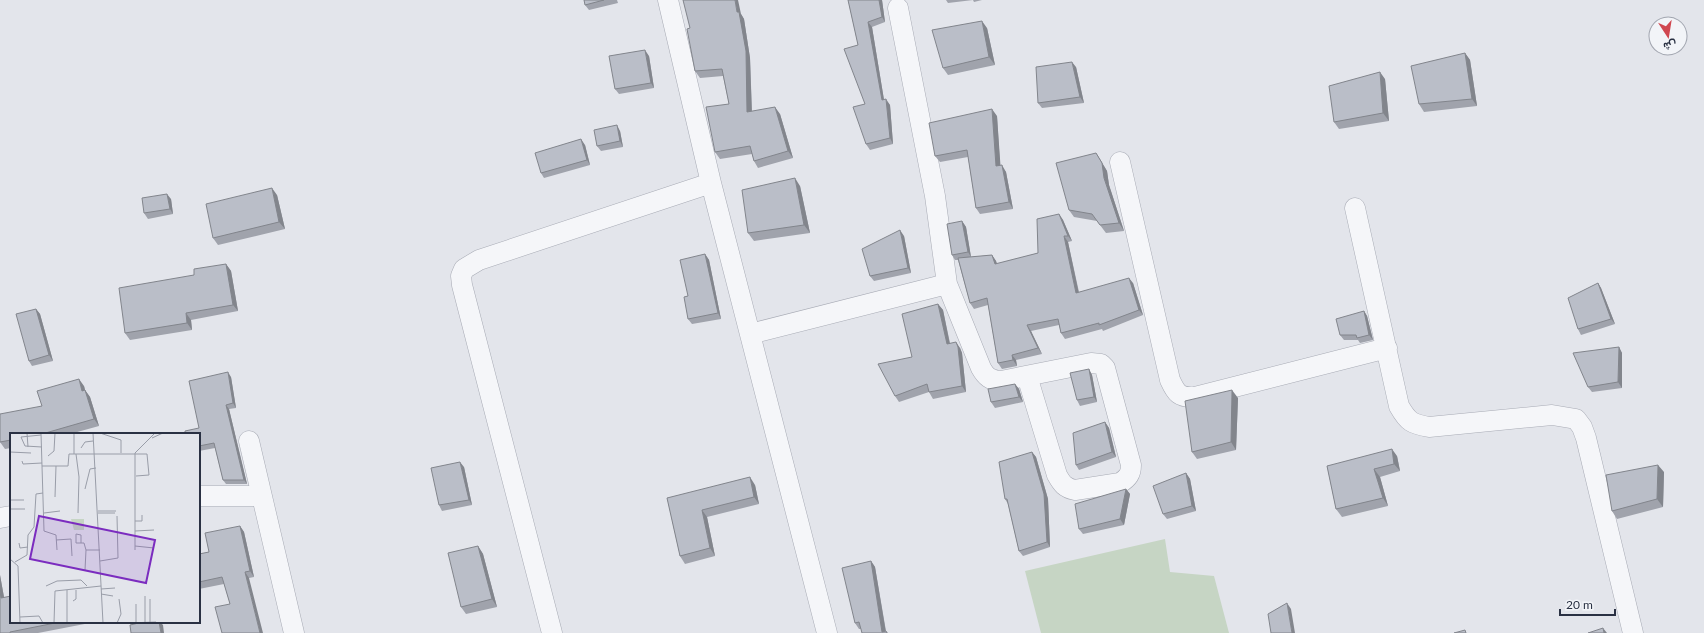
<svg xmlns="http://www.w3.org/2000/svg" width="1704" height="633" viewBox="0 0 1704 633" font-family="Lato,Vazirmatn,sans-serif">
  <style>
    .green { fill: #c6d5c4 }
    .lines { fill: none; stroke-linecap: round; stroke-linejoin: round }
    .minor-casing { stroke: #a8abb5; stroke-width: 21 }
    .minor { stroke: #f5f6f9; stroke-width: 20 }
    .wall { fill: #a0a3ac }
    .shaded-wall { fill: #82858c }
    .building { fill: #babec8; stroke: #82858c }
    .inset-road { fill: none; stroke: #999da8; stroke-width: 1 }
    .view { fill: #7b2cbf; fill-opacity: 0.15; stroke: #7b2cbf; stroke-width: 2 }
    .inset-edge { fill: none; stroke: #2a3143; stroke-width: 2 }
  </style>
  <rect width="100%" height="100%" fill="#e3e5eb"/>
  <path class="green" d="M1165,539L1170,572L1214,576L1229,633H1041L1025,571Z"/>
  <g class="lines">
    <defs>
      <path id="minor" d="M668,0L711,183L827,633
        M898,8L935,196L947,284
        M1120,162L1170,380C1176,393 1179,398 1195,397L1387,348
        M1355,208L1399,406C1408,422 1412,424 1429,427L1552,415L1576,419L1582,427L1586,438L1633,633
        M750,334L947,284L981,368C986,377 990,380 1001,381L1091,363L1101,364L1105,368L1131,465C1131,474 1128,478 1120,483L1075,490C1065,488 1062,484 1057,475L1027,376
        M249,441L294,633
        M199,496H262
        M0,518L11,516
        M552,633L462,285L461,276L464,269L479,260L711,183"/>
    </defs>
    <use href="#minor" class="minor-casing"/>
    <use href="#minor" class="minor"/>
  </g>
  <path class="wall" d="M584,0H617L618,3L589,10L585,5Z
    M848,0H882L885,22L872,27L884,100L890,105L893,144L870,150L866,144L865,104L858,45Z
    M946,0H982L974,2L973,0L948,3Z
    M741,14L744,19L750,58L752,111L780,114L793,158L758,168L754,161L752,154L720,159L715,152L729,104L723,76L700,78L695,71Z
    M987,28L995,65L948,75L943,68Z
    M1465,53L1470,60L1477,106L1424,112L1419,104Z
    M649,56L654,88L619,94L615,89Z
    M1076,67L1084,103L1042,108L1038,103Z
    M1385,79L1389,121L1339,129L1334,122Z
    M997,116L1000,165L1006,172L1013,209L980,214L976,208L968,157L940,162L935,156Z
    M620,131L623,147L601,151L597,146Z
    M585,145L590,165L544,178L541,173Z
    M1096,153L1101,161L1107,171L1109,185L1124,231L1106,233L1097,221L1074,217L1069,210Z
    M800,186L810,233L754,241L748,233Z
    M277,195L285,229L218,245L213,238Z
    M171,199L173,214L148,219L144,213Z
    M1059,214L1063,220L1072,241L1068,242L1079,292L1133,283L1143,315L1103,331L1102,329L1065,339L1061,333L1059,325L1031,331L1042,354L1016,360L1017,366L1002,369L998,363L988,305L974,309L970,303L958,260H955L952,255L962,221L966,227L971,257L992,255L996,261L997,264L1038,253Z
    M904,236L911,273L874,281L870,276Z
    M705,254L709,260L721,319L692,324L688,319V296Z
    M226,264L231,271L238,311L191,320L192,330L130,340L125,333Z
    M1598,283L1601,288L1615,324L1581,335L1578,329Z
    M938,304L943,310L950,343L960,348L962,353L966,392L933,399L929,392L899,402L895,396L912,357Z
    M36,309L40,314L53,361L32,366L29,361Z
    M1364,311L1367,316L1373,340L1360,343L1358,340H1344L1340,335Z
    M1619,347L1622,353V388L1592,392L1588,387Z
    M1089,369L1092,375L1097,402L1080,406L1077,400Z
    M231,377L236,408L229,409L247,484H226L223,480L215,448L199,451V428Z
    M1015,384L1019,389L1023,402L995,408L991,402Z
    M84,386L85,390L90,397L99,426L70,434H11V448L5,449L0,442L42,406Z
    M1238,398L1236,450L1197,459L1192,452Z
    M1105,422L1109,428L1116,457L1079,470L1076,465Z
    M1032,452L1036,457L1048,499L1050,547L1023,556L1019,551L1008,504L1005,499Z
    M1397,456L1400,471L1380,477L1388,506L1342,517L1336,509L1327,466Z
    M464,467L472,505L442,511L439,505Z
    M1664,472L1663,507L1617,519L1612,511Z
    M1186,473L1190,479L1196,511L1167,519L1163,514Z
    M755,485L759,504L707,517L715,556L685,564L680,556L667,498Z
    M1126,489L1130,494L1124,525L1083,534L1079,529Z
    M240,526L244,532L254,577L249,578L230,604L224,584L199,589V554L209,552Z
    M478,546L483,554L497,607L466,614L461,607Z
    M871,561L875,567L886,631L888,633H862L861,629H859L855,623Z
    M0,575L4,597L11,622H95L38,633H0Z"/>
  <path class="shaded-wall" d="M735,0H738L741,14L744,19L750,58L752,119L747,112L737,12Z
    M879,0H882L885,22L882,17Z
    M982,21L987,28L995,65L989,57Z
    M868,22L872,27L885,106L882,100Z
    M645,50L649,56L654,88L651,83Z
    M1465,53L1470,60L1477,106L1472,99Z
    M1072,62L1076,67L1084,103L1080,97Z
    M1380,72L1385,79L1389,121L1383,113Z
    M886,99L890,105L893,144L890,138Z
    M775,107L780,114L793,158L788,151Z
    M992,109L997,116L1001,173L996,166Z
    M617,125L620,131L623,147L620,141Z
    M581,139L585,145L590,165L587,160Z
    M1096,153L1101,161L1107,171L1109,185L1124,231L1119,223Z
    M1002,165L1006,172L1013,209L1009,202Z
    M795,178L800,186L810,233L804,225Z
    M272,188L277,195L285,229L279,222Z
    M167,194L171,199L173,214L170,209Z
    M1059,214L1063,220L1072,241L1068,236Z
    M962,221L966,227L971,257L968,252Z
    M900,230L904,236L911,273L908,268Z
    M1064,236L1068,242L1080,299L1076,293Z
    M705,254L709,260L721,319L718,313Z
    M992,255L996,261L999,270L995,264Z
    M226,264L231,271L238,311L233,305Z
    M1129,278L1133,283L1143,315L1139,310Z
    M1598,283L1601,288L1615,324L1611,319Z
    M938,304L943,310L951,350L947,344Z
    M36,309L40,314L53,361L49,355Z
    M1364,311L1367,316L1373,340L1369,335Z
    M186,313L191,320L192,330L187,323Z
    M1027,325L1031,331L1042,354L1038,348Z
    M956,342L960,348L962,353L966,392L962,386Z
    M1619,347L1622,353V388L1618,382Z
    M1012,355L1016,360L1017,366L1013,360Z
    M1089,369L1092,375L1097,402L1094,397Z
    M228,372L231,377L236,408L233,403Z
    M79,379L84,386L87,398L82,391Z
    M1015,384L1019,389L1023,402L1019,397Z
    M85,390L90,397L99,426L94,419Z
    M1232,390L1238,398L1236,450L1231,442Z
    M226,405L229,409L247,484L244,480Z
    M1105,422L1109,428L1116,457L1112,452Z
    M1392,449L1397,456L1400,471L1394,464Z
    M1032,452L1036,457L1048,499L1050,547L1047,542Z
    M460,462L464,467L472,505L469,500Z
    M1658,465L1664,472L1663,507L1657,499Z
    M1374,469L1380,477L1388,506L1383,498Z
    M1186,473L1190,479L1196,511L1192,506Z
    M750,477L755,485L759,504L754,497Z
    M1126,489L1130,494L1124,525L1120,519Z
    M702,510L707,517L715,556L710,548Z
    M240,526L244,532L254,577L250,571Z
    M478,546L483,554L497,607L492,599Z
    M871,561L875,567L886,633L882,632Z
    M245,572L249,578L263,633H260Z
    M0,575L5,603L1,598L0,591Z
    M1287,603L1291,609L1295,633H1292Z
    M159,622H160L163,625L164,633H161Z
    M1603,628L1607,633H1604Z"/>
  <path class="building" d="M584,0H604L585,5Z
    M683,0H735L737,12H739L746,51L747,112L775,107L788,151L754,161L750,146L715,152L706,107L729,104L722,69L695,71L687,29L690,28Z
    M848,0H879L882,17L868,22L882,100L886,99L890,138L866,144L853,107L865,104L844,49L858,45Z
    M982,21L989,57L943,68L932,30Z
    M645,50L651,83L615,89L609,56Z
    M1465,53L1472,99L1419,104L1411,66Z
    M1072,62L1080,97L1038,103L1036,67Z
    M1380,72L1383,113L1334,122L1329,86Z
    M992,109L996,166L1002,165L1009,202L976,208L967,150L935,156L929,123Z
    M617,125L620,141L597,146L594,130Z
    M581,139L587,160L541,173L535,153Z
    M1096,153L1102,163L1104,178L1119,223L1100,225L1092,214L1069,210L1056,163Z
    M795,178L804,225L748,233L742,190Z
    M272,188L279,222L213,238L206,204Z
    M167,194L170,209L144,213L142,198Z
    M1059,214L1068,236H1064L1076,293L1129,278L1139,310L1099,325V323L1061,333L1058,319L1027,325L1038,348L1012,355L1013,360L998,363L987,298L970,303L958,258L992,255L995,264L1038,253L1037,219Z
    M962,221L968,252L952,255L947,224Z
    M900,230L908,268L870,276L862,249Z
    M705,254L718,313L688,319L684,297L688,296L680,260Z
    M226,264L233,305L186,313L187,323L125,333L119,288L194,275V269Z
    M1598,283L1611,319L1578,329L1568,298Z
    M938,304L947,344L956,342L958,347L962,386L929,392L927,384L895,396L878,364L912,357L902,314Z
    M36,309L49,355L29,361L16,314Z
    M1364,311L1369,335L1357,338L1356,335H1340L1336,319Z
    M1619,347L1618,382L1588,387L1573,353Z
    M1089,369L1094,397L1077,400L1070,373Z
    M228,372L233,403L226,405L244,480H223L214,443L199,446V434H185V431L199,428L189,381Z
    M79,379L82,391L85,390L94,419L42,434H11V440L0,442V414L42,406L37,391Z
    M1015,384L1019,397L991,402L988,389Z
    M1232,390L1231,442L1192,452L1185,401Z
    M1105,422L1112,452L1076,465L1073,433Z
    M1392,449L1394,464L1374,469L1383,498L1336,509L1327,466Z
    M1032,452L1044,494L1047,542L1019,551L1007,499H1005L999,462Z
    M460,462L469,500L439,505L431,468Z
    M1658,465L1657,499L1612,511L1606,475Z
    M1186,473L1192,506L1163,514L1153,486Z
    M750,477L754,497L702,510L710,548L680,556L667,498Z
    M1126,489L1120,519L1079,529L1075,504Z
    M240,526L250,571L245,572L260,633H222L215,607L230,604L222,577L199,582V554L209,552L205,533Z
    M478,546L492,599L461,607L448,553Z
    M871,561L882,632L886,631L887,633H862L859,622L855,623L842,568Z
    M0,591L1,598L11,596V622H60L10,632V633H0Z
    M1287,603L1292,633H1271L1268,614Z
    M143,622H159L161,633H131L130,625Z
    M1603,628L1604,633H1588Z
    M1465,630L1466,633H1454Z"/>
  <g transform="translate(10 433)">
    <rect width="190" height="190" fill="#e3e5eb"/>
    <path d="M61,86H74V97H64Z" fill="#c6d5c4"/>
    <path class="inset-road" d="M17,0L18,14M31,0L32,33H58L59,21H66L69,44L68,80M64,0V21M83,0L93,190M90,0L111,7V20M31,2L11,4L15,13L32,14M142,5L153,0M71,15L75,9L83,8M0,19L21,20M66,21H137L139,42L126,43M38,23L44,18L45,0M12,28L13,31L32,30M32,33L34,98L46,102L47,117M75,56L80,36L86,35M45,64L46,33M0,67H14M0,76H15M88,78H106M34,80L50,78M88,80H105M125,88H132V82M125,98L144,97M46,107L61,106L62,123M9,110L10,115L18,114M71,110V102L66,101V110H74L76,117H90M125,113L144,115M125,117V20L145,0M0,126L8,133L10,190M90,128L108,125L107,83M5,129L17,122L18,102L24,94L26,61L33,60M75,137L76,117M36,153L47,148L71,147L77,153M91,156L105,155M57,157V190M91,161L103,163M63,168L66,166V157M10,184L29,183L33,190M126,189V171M135,189V163M140,189V166M44,190L45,158L91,153M107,190L111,181L109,166M117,190L146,189"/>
    <path class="view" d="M29,83L145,107L136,150L20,126Z"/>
    <rect width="190" height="190" class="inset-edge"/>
  </g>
  <g transform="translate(1668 36) rotate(168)"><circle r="19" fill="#f2f4f8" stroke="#a2a6b0"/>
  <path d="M0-3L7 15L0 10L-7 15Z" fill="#d04750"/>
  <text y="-6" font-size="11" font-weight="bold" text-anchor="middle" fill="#2a3143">ش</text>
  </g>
  <path d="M1560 609v6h55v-6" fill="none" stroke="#2a3143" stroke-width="2"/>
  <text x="1566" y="609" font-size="12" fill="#2a3143" stroke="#f2f4f8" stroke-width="3" paint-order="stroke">20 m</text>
</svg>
